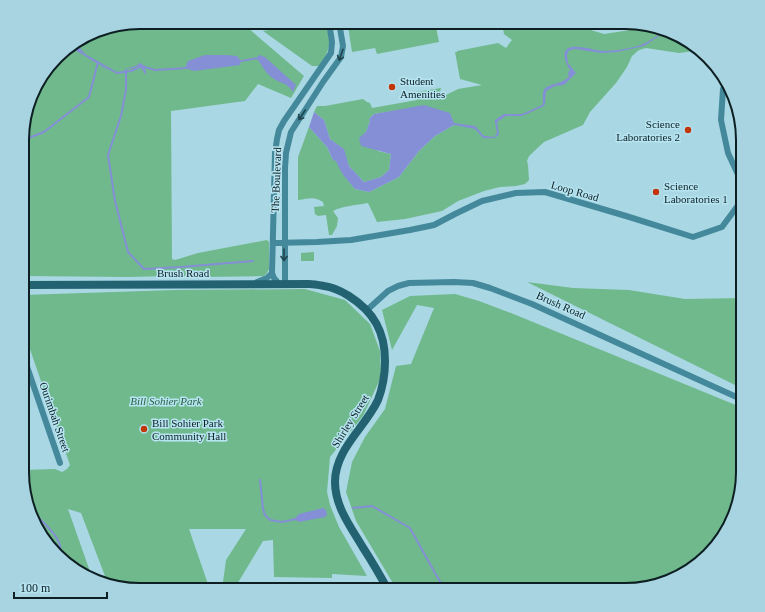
<svg xmlns="http://www.w3.org/2000/svg" width="765" height="612" viewBox="0 0 765 612" font-family="Georgia,serif">
  <style>
    .green { fill: #70b98d }
    .water { fill: #848fd6 }
    .lines { fill: none; stroke-linecap: round; stroke-linejoin: round }
    .stream { stroke: #848fd6; stroke-width: 2 }
    .street { stroke: #44899b; stroke-width: 6 }
    .secondary { stroke: #226271; stroke-width: 8 }
    .oneway { stroke: #20444d }
    .poi-dot { fill: #c03705; stroke: #b6e4f1; stroke-width: 1.5 }
    .labels { text-anchor: middle; stroke-width: 3; stroke-linejoin: round; paint-order: stroke }
    .poi-label { font-size: 11px; fill: #0d1f23; stroke: #b6e4f1; text-anchor: start }
    .street-label { font-size: 11px; fill: #0d1f23; stroke: #b6e4f1 }
    .park-label { font-size: 11px; font-style: italic; fill: #255f3f; stroke: #b6e4f1 }
    .rim { fill: none; stroke: #0d1f23; stroke-width: 2 }
  </style>
  <rect width="100%" height="100%" fill="#a9d7e3"/>
  <path class="green" d="M140,22H241L304,76L291,98L258,84L245,101L171,111L172,259L175,260L198,253L267,240L269,242V269L267,273L264,276L205,277L171,276L128,277L23,276V124L38,81L62,51L102,28Z
    M316,22H326C330,42 332,49 319,66H312L263,31Z
    M370,22H435L439,42L377,54L375,48L352,52L348,26Z
    M502,22H564L565,27H577L584,28L604,34L637,29L642,24L670,31L701,50L679,53L646,48L639,50L632,56L627,67L616,83L590,112L583,125L544,142L529,156L527,161L528,165L529,180L525,184L516,186L500,187L484,191L458,201L442,211L405,219L377,222L368,203C357,205 342,206 333,211L338,218L337,226L332,235H329L326,215L318,216L315,214L314,207L324,206L323,202C313,196 310,199 298,200V157L309,127L327,147L333,160H336L344,175L355,189L369,192L399,177L419,151L435,136L454,125L399,110L374,114L369,119L370,121L366,132L378,151L391,154L389,170L381,177L364,182L349,166L343,149L330,139L324,120L314,112L317,106H325L363,99L367,102L370,103L372,108L417,100L416,92L441,88L438,99L458,89L482,85L460,79L455,52H457V51L498,43L506,48L512,40L504,34Z
    M314,252V261H301V253Z
    M527,282L573,288L629,290L685,299L743,298V389Z
    M305,289L345,300L370,324L380,351L381,377L363,416L330,457L327,492L330,505L339,527L367,576L332,574V578L274,577L273,540L263,541L236,586L223,582L226,560L246,529H189L210,590H132L108,584L81,513L68,509L93,580L62,561L34,524L32,517L35,516L32,515L22,480V470L55,469L62,472L67,469L70,465L23,329V295L174,290Z
    M455,294L479,301L511,313L743,408V480L734,517L714,550L670,581L625,590H397L356,521L346,492L352,462L365,437L385,409L396,366L411,364L434,308L417,305L392,350L382,310L410,296Z"/>
  <path class="water" d="M665,30H668L644,46L617,52L602,53L575,49L570,50L568,52L567,55L568,63L576,73L564,85L555,86L546,91L545,104L544,106L522,116H506L497,122L499,134C495,140 489,138 483,138L475,129L454,125L435,136L419,151L399,177L369,192L355,189L344,176L339,168L336,161L333,160L327,147L309,127L314,112L324,120L330,139L344,149L349,166L364,182L381,177L389,170L391,154L361,146L359,138L366,132L370,121L369,119L374,114L424,105L450,113L454,123L475,126L484,136L494,137L497,133L495,122V120L504,114H522L542,105L543,104C543,100 542,94 544,90C547,83 563,85 569,76L568,73L570,70C567,65 561,54 567,49C575,43 595,51 604,51C614,51 632,48 641,45C650,41 658,35 665,30Z
    M75,44L81,49L88,57L94,61L98,62L106,69L112,70L116,72L124,71L127,68L133,67L141,63C144,66 147,71 146,75L141,68L138,66L131,69L128,68L127,69V71L117,72L105,69L98,63L94,62L88,58L83,52L78,51L71,46Z
    M205,55H227L237,56L241,61L240,65L194,71L185,68L188,61Z
    M259,55L265,57L296,85L293,92C285,81 284,85 274,79C266,74 262,66 257,58Z
    M323,508L326,510L327,515L325,517L299,522L294,519L299,514Z"/>
  <g class="lines">
    <path class="stream" d="M72,45L78,51L117,73L131,71L142,66L155,70L187,68
      M239,61H241L257,58L259,60
      M126,72V90L121,116L108,155L115,201L128,252L144,269L181,267L253,261
      M23,140L44,132L89,97L98,62
      M260,480L263,509L265,515L270,520L282,522L296,519
      M353,508L372,506L410,528L435,573L445,590
      M32,516H37C47,527 66,541 59,557
      M154,590L175,587L186,589L187,590"/>
    <path class="street" d="M273,243L317,242L351,240L410,230L434,225L455,214L482,201L516,193L545,192L626,216L693,237L722,227L739,204L741,189V181L728,153L721,120L723,89L726,84
      M257,282L267,278L272,273
      M279,284L274,278L272,273L275,153L277,139L279,130L284,121L331,53L332,42L329,22
      M285,284V168L286,153L291,132L323,82L341,57L343,46L339,22
      M367,310L388,291L398,286L409,283L454,282L473,283L490,288L532,304L743,400
      M23,355L60,463"/>
    <path class="secondary" d="M23,285L309,284C314,284 319,285 324,286C333,287 341,291 349,296C374,312 385,332 385,361C385,375 383,387 378,400C365,428 335,449 335,482C335,506 350,526 362,546C371,560 380,575 388,590"/>
  </g>
  <defs><path id="oneway-shaft" d="M-6 0H5M1.5-3L5.5 0L1.5 3" fill="none" stroke-width="1.6" stroke-linecap="round" stroke-linejoin="round"/></defs>
  <g class="oneway">
    <use href="#oneway-shaft" transform="translate(341 55) rotate(109)"/>
    <use href="#oneway-shaft" transform="translate(302 115) rotate(123)"/>
    <use href="#oneway-shaft" transform="translate(284 255) rotate(90)"/>
  </g>
  <g class="poi-dot">
    <circle cx="392" cy="87" r="4"/>
    <circle cx="688" cy="130" r="4"/>
    <circle cx="656" cy="192" r="4"/>
    <circle cx="144" cy="429" r="4"/>
  </g>
  <g class="labels">
    <g class="poi-label">
      <text x="400" y="85">Student<tspan x="400" dy="13">Amenities</tspan></text>
      <text x="680" y="128" text-anchor="end">Science<tspan x="680" dy="13">Laboratories 2</tspan></text>
      <text x="664" y="190">Science<tspan x="664" dy="13">Laboratories 1</tspan></text>
      <text x="152" y="427">Bill Sohier Park<tspan x="152" dy="13">Community Hall</tspan></text>
    </g>
    <g class="street-label">
      <text transform="translate(276 180) rotate(-88)" y="4">The Boulevard</text>
      <text transform="translate(575 191) rotate(16)" y="4">Loop Road</text>
      <text x="183" y="277">Brush Road</text>
      <text transform="translate(561 305) rotate(24)" y="4">Brush Road</text>
      <text transform="translate(55 417) rotate(71)" y="4">Ourimbah Street</text>
      <text transform="translate(350 421) rotate(-58)" y="4">Shirley Street</text>
    </g>
    <g class="park-label">
      <text x="166" y="405">Bill Sohier Park</text>
    </g>
  </g>
  <path d="M0 0H765V612H0ZM140 29H625A111 111 0 0 1 736 140V472A111 111 0 0 1 625 583H140A111 111 0 0 1 29 472V140A111 111 0 0 1 140 29Z" fill="#a8d4e1" fill-rule="evenodd"/>
  <path class="rim" d="M140 29H625A111 111 0 0 1 736 140V472A111 111 0 0 1 625 583H140A111 111 0 0 1 29 472V140A111 111 0 0 1 140 29Z"/>
  <path d="M14 592v6h93v-6" fill="none" stroke="#0d1f23" stroke-width="2"/>
  <text x="20" y="592" font-size="12" fill="#0d1f23" stroke="#b6e4f1" stroke-width="3" paint-order="stroke">100 m</text>
</svg>
